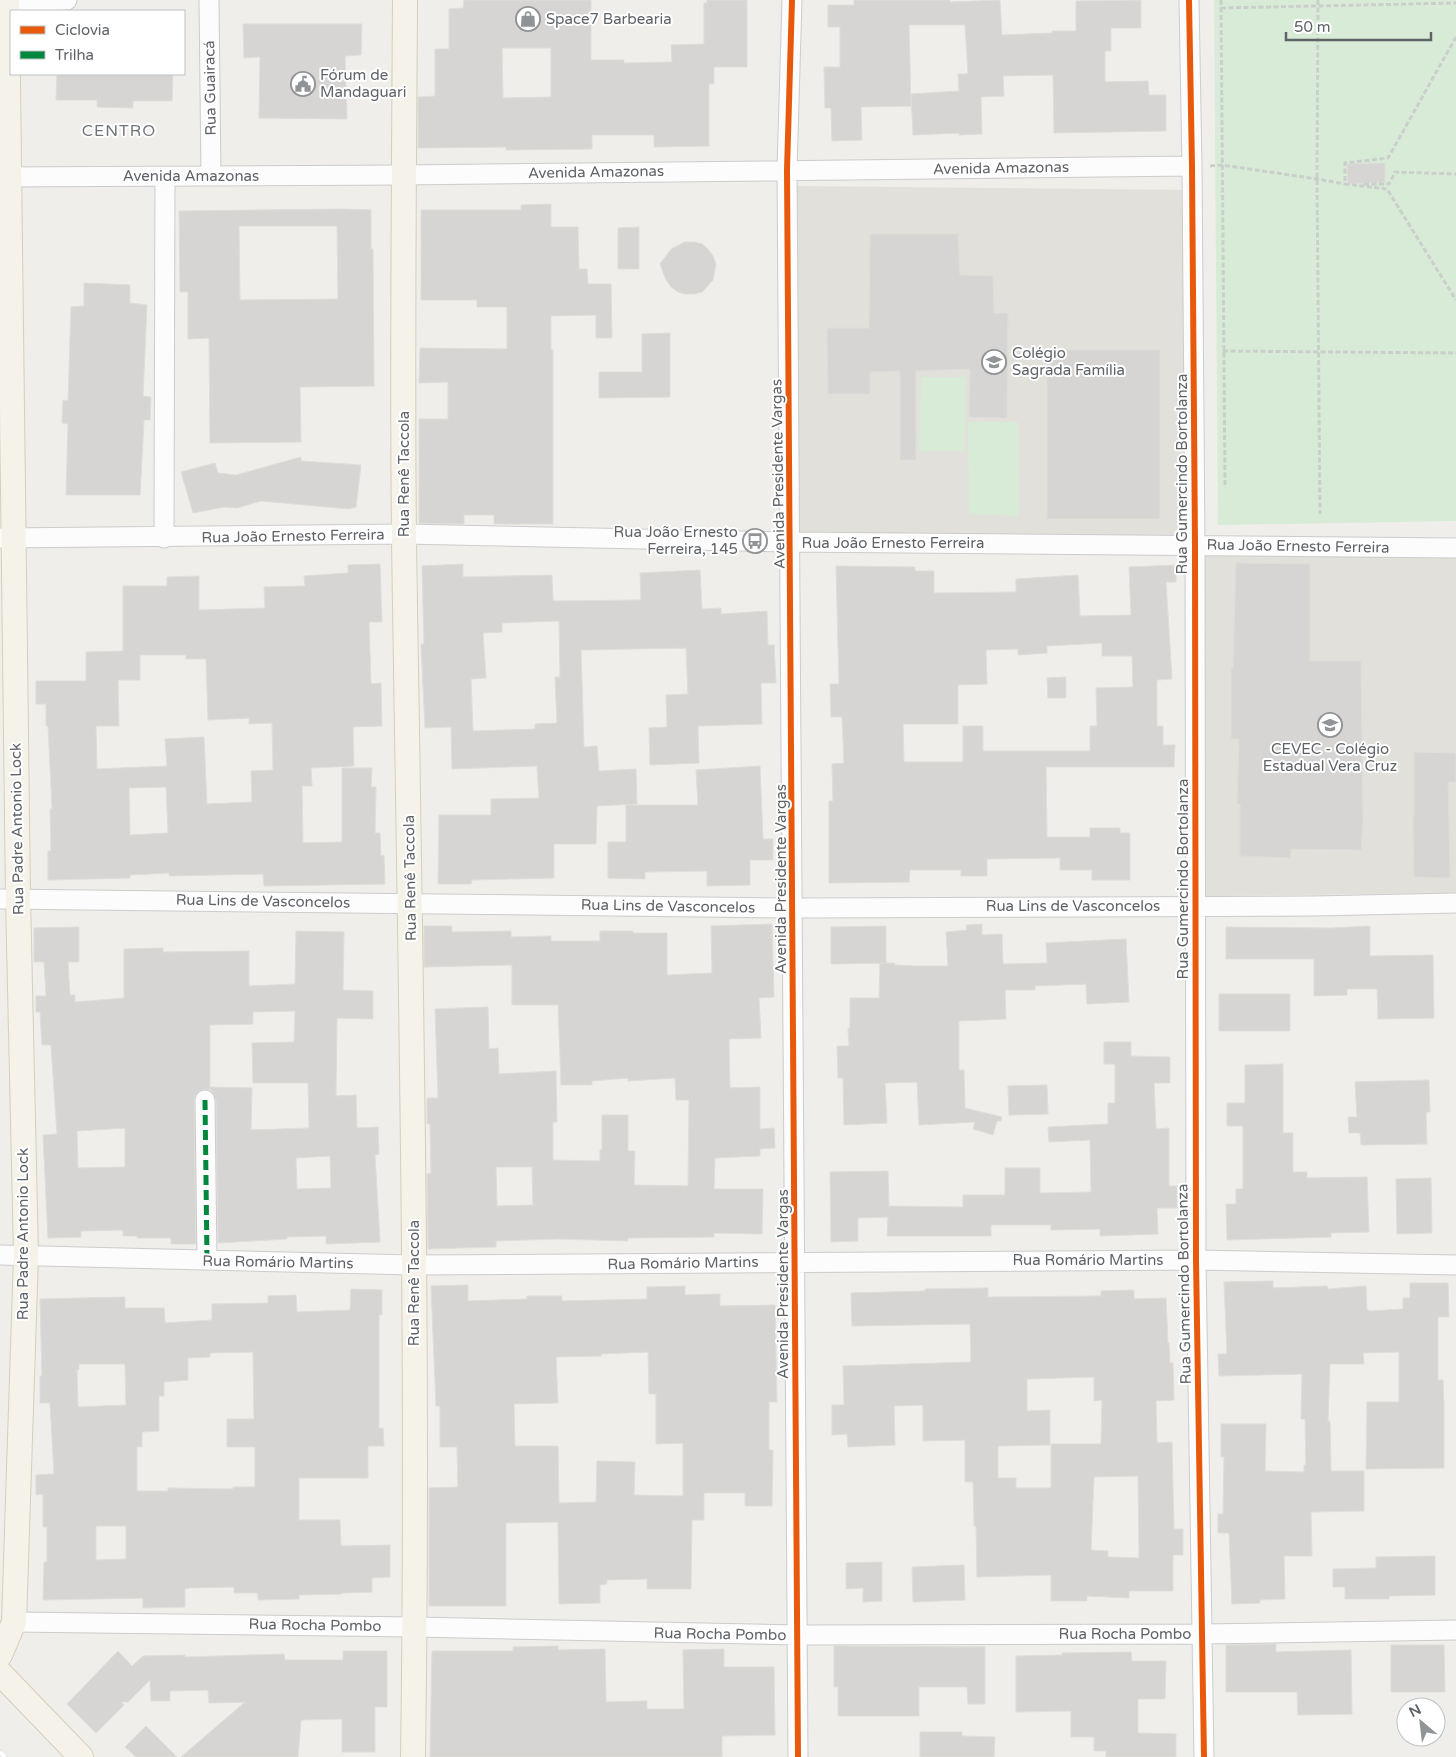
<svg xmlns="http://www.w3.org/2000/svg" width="1456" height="1757" viewBox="0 0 1456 1757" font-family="'Varela Round',sans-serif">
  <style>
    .education { fill: #e2e0da }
    .green { fill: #d8ebd6 }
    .building { fill: #d6d5d3; stroke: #deddd9; fill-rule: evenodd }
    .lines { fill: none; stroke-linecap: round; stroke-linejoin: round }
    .minor-casing { stroke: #cbcccc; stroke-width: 21 }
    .major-casing { stroke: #d7ceb8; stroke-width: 26 }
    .path { stroke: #cacfcc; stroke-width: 3; stroke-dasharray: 5 2.5; stroke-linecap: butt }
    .minor { stroke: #fdfcfc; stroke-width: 19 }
    .major { stroke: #f4f2e9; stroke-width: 24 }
    .rail-casing { stroke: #e4e4e4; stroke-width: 5.5 }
    .rail { stroke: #fff; stroke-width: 4; stroke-dasharray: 11; stroke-linecap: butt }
    .quiet { stroke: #00873e; stroke-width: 5; stroke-dasharray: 10 5; stroke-linecap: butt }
    .cycleway-casing { stroke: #fff; stroke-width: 9 }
    .cycleway { stroke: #e8590c; stroke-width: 6 }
    .labels { text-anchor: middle; stroke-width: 4; stroke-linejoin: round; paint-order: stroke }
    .poi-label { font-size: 15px; fill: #5f6368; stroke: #fff; text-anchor: start }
    .street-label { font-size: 15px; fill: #5f6368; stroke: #fff }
    .neighbourhood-label { font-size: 16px; letter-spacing: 1px; fill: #70757a; stroke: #fff }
  </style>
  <rect width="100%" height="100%" fill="#efeeea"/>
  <path class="education" d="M797,186L1192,190L1188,537L799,534Z
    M1204,554L1456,557V893L1205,896Z"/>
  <path class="green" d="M1214,0H1456V521L1218,525Z
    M921,377H966L965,451H919Z
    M968,422H1018L1019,516L969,514Z"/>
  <path class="building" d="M464,0H591V60H624V63L672,62L671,45L704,44V3H707V0H747V67H714V84H709V146L654,147V135H592V149L506,150V147L418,148V97L435,96V49H449V9L463,8ZM502,48H551V97L503,98Z
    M854,0H950V2L1000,0L1002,35L1052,33V31H1076V1L1141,0V28H1111V51H1105V82L1148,81L1149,95H1166V131L1054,133L1053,75L1003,76L1004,96L981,97L982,134L959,135V133L913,135L911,94L959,91L958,74H968L965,25H909L911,106L861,107L862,140L832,141L831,108H825L824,67H840V27H828V5H854Z
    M243,24H362L361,55L345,56L347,119L259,118L260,57L244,58Z
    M57,74H173L172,101H133V108L97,107V100H56Z
    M1385,163V182L1348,184L1347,164Z
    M551,204V227H578L579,269H587L588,284H611L612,338H596V315L551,316V350H553V524H494V515H464V524L419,523V419H448V382L419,383L420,348L507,349V307H477V300H421V210H521V205Z
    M341,209L371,210V249H373L374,386L300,387L301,442L210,443L209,338L188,339V292H180L179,211ZM239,226H337L338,299L240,300Z
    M639,227V269H618V228Z
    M870,234H958L960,275L993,276L994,313H1008L1007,418L969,417L970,369L916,371V460H900V371L870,372V394H828L827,328H869Z
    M685,242H694L702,244L708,249L713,256L716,264L713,280L702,292L694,294H685L678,292L671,287L666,280L660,264L671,249Z
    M84,283L130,285V303L147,305L143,396L151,397L150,420H144L140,495H66L68,424L62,423L63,400L68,401L71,307L84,306Z
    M670,333V397L599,398V372H642V334Z
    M1047,350H1160V519H1047Z
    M301,457V461L361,465L356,507L349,509L261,501L237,508L224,507L193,513L181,472L215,463L218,473L236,475Z
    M1236,563L1310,564V661H1361L1363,822L1361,850L1291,849L1290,858L1240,856V804H1237L1239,739H1231V668H1233Z
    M380,564L382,622H369L371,684L381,683L382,726L353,727L354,766L311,768L312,786H302L303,843L342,842V768H372L371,787H376L375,833H380L381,856L384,855L385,884L264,886L263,874L169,876V873L130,875V878L48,880V851H51L50,809H52L48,726H46V704H36V681H86V652L123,651V586H167V577L199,576V610L265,608L264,587L305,586L304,576L348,573V565ZM140,655H186V659H206L208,720L249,718V724L272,723L273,770L251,771L252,802L207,804L204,737L165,739L167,766L97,769L96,726H119L118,680H140ZM166,787L168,833L130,835L129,788Z
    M463,564V577L552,575L553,601L641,600L640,573L700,570L702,609L721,608V614L767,611L768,645H774L776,683H761L762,724L698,726L699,763L650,765L649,728L667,727L666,695L688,694L686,648L581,650L584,747L597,746L599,771L636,769L637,804L597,806L596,844H554V878L472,880L471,884H438L439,815H491V799L539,798L537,766L452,769L451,727L425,728L421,644H424L422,566ZM559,621L560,677H555L557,723L535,724V729L473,731L471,679L486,678L483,633L502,632V623Z
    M1176,565V582H1166L1172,679L1157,680V726H1163V745H1175L1174,767H1046L1047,837H1090V828H1120V833H1130V880H1092V870H1060V858L987,859V876H961V870H910L909,882L829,883V801H833L832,764L844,763L842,717H831L830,684H839L836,566L915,567V571H934V593L1016,592V579L1078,575L1080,616L1131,615L1129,567ZM1102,643V656H1132L1133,687L1096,688L1097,726H1090V751H983V726H963V762H904L903,724H958V685L987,684L986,650L1018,649V655L1047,653V646Z
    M1066,677V698H1048L1047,678Z
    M1414,752L1456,753V782H1448L1450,878L1414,877L1413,817H1414Z
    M760,766L763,839H773V860H750V885L707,886V871L645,872V879L608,878V842H626V805H698L696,770Z
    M772,924L774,997L759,998L761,1038L729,1039L730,1088L760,1087V1129L774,1128L775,1148L760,1149V1156L715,1158L714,1189H763L762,1234L714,1233V1237L628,1238V1241L559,1239L496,1241V1247L428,1249L427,1174L431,1173L430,1124H427V1098H438L435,1009L488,1007L489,1049L498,1048L499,1074L556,1071L557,1122H553V1160L600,1161V1150H602V1115H628V1151H635L634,1185L688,1186L689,1100H676L675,1078L628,1081V1078L592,1081V1085H561L558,1005H512V965L424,967V926H452V932L511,931V937L551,936V941H600V931H633V933H667V975L712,973L711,926ZM496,1167H532L533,1205L497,1206Z
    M982,924V935L1002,934L1003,964L1047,963L1046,943L1126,939L1129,1002L1087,1004L1086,984L1035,986V990H1005L1006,1019L959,1021V1070H964L965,1108L1002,1117L1001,1121H997L993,1135L973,1129L975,1122L919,1125L917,1082L885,1083L887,1123L844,1125L843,1078H838L837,1046H849L848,1028H850V998H879L880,963H895V965L914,966H948L946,932L967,930L966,925Z
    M886,926V963L831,964V927Z
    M1370,926V956L1433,955L1434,1018L1378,1019L1377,989H1347V995L1314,996V959H1226V927L1331,928Z
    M79,927V962H68L70,995H75V1002L124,998V949L163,948V952L249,951V986L295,984L296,931L344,932L343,990L373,991V1019L337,1018L336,1096L356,1095L357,1128L378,1127L379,1154L375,1155L380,1242L326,1244V1236L287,1237V1239L218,1243L216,1100L214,1094L211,1090L205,1089L199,1091L195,1095L194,1100L196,1244H171V1238H137V1236H123V1230L81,1231V1237L48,1238L43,1135L57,1134L51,1045H42L40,1012H36V996H46L44,962H34V928ZM295,1011L294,1042L252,1043L253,1083H308L309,1128L251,1130L252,1088L210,1087V1025L253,1024V1012ZM125,1128V1167L78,1168L77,1131ZM330,1156L331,1188L297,1189L296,1158Z
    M1219,994H1290V1031H1219Z
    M1104,1042H1131V1056L1170,1057V1083H1154L1156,1129L1169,1128V1186H1177V1208H1157L1158,1234L1100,1236V1229L1051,1230V1225H991V1236H887L888,1217L858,1218V1241L831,1242L830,1172L888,1171L889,1206L963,1207V1195H1005V1168H1040V1193L1091,1192L1090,1140L1049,1142L1048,1127L1108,1124V1103H1115V1064H1104Z
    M1283,1064V1133H1293V1172H1307V1178L1367,1177L1369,1232L1331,1233V1237L1227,1240L1226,1204H1236V1189H1243V1126H1227V1103H1245V1065Z
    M1429,1080L1430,1112H1426L1427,1144L1361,1145L1360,1133H1349L1348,1117H1357L1355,1082Z
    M1047,1085L1048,1114L1009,1115L1008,1086Z
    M1431,1178L1432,1233L1397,1234L1396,1179Z
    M1273,1281V1288L1327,1286L1328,1289L1366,1286L1367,1310L1371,1311L1403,1309V1298H1410V1283H1448L1449,1317H1438V1380H1443L1444,1406V1468L1366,1469L1367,1402H1399V1352L1363,1353L1364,1364H1330L1328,1421H1330L1331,1471H1364V1511L1311,1512L1312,1556H1284L1285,1599L1260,1600V1603L1232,1604L1229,1533H1218V1514H1223L1224,1457H1221V1424H1266L1265,1471L1304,1472V1465H1306L1305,1419H1301L1302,1374L1219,1376L1218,1354H1227L1224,1282Z
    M468,1285V1301L527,1299V1296H562V1301L647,1299V1287L685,1286V1295L720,1294V1306L775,1305L777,1402H769V1450H773L772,1506H745V1493H704V1520H692L691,1589H647V1579L607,1580V1584L600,1585V1603L559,1604L558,1522L506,1523V1606H429V1488L458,1487L457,1447H440V1406H436L431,1286ZM648,1352L649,1394H656V1444L683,1443V1496L634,1495L635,1462L597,1461L596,1502L559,1503L558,1446H515L514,1404L558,1403L556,1357L601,1356V1354Z
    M988,1288V1297L1101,1296V1291L1134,1290V1299L1166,1298L1168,1343H1169L1170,1363H1173L1174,1400L1156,1401L1157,1443L1172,1442L1174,1529H1183V1555H1173V1591H1129V1598L1087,1596V1601H1051V1575L977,1577L976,1526H974L973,1482H965V1440L923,1441V1405L894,1406L895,1445L848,1447L847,1434L832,1435V1405H844L843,1366L971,1362L970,1324L852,1326L851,1293L925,1291V1289ZM1094,1377V1401L1102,1400L1101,1444H1051V1488H1016V1478H998V1446L1050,1445V1410L1027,1411V1379ZM1138,1476L1139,1558L1108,1557V1551L1091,1550L1094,1477Z
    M351,1289L382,1290V1315H379V1428H383L384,1446H368V1478H299V1520H340L341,1546L390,1545V1577L372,1578V1592L342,1593V1594L299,1595V1599L258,1600V1593H234V1587L189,1588L185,1589V1607L143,1608V1598L43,1600L44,1562H47V1527H43V1494L36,1495V1475L54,1474L50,1403H40V1376H42L40,1299L125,1297V1308H164L165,1323L212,1320V1304L268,1303V1296L296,1295L297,1312L350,1310ZM253,1352L254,1419H227V1447H255V1487H233V1489L168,1488V1491H137V1447H142V1432L159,1431V1396H164V1382L188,1380V1358L210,1357V1353ZM79,1364H125L126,1405L78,1407L77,1370H79ZM96,1526H126V1559L96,1560Z
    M1435,1556V1595L1389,1596V1599H1345V1587H1333V1569L1376,1568V1557Z
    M882,1562V1601L863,1602V1588L846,1589V1563Z
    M964,1565L965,1600L913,1602L912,1567Z
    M1276,1644V1652L1351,1650L1352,1714L1298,1715L1297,1692H1226V1645Z
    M1391,1645H1444L1445,1692H1391Z
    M558,1646V1650L605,1649L606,1702L647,1701V1709H684L683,1650L724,1649V1667H774L775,1735L722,1736V1757H430L432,1651H513V1647Z
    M834,1646L985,1647V1704H968L967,1687H919V1716H838V1687H834Z
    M118,1651L132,1666L143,1656L185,1655V1657L284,1654L285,1660H343V1651H387V1707H375V1752H342V1719L301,1720L298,1757H181L245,1702L209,1703L208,1690L170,1691V1701H151L150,1680L128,1702H121L124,1705L96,1733L67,1704Z
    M1131,1652L1132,1661H1166L1165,1699H1138V1733L1176,1734V1757H1106V1751H1094V1737H1071V1711L1016,1712V1656L1062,1655V1653Z
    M146,1726L177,1757H136L125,1747Z
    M920,1732H962V1736L995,1737L994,1757H920Z"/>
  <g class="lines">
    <defs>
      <path id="minor" d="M209,0L211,176
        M792,0L787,170L798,1757
        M1189,0L1192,166L1195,545L1196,1260L1204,1757
        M7,2L67,0
        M0,177L404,175L1192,166
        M0,538L404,534L791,542L1456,548
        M164,538L165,176
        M0,899L793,908L1313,906L1456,903
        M205,1100L207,1260
        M0,1255L414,1265L1196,1260L1456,1265
        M14,1622L415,1627L798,1635L1202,1634L1456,1630"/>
      <path id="major" d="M405,0C404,179 402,359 404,539C410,945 419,1351 413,1757
        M0,1655L14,1622L26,1255L18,898L7,0
        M0,1673L81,1757"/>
    </defs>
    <use href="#minor" class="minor-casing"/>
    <use href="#major" class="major-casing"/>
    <path class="path" d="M1221,0L1225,485
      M1318,0L1317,179L1320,514
      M1221,8L1456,3
      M1456,37L1388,158L1345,163V184L1387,189L1456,300
      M1210,166L1222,165L1317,179L1345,184
      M1364,184H1389L1395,172L1456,174
      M1223,351L1456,353"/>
    <use href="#minor" class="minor"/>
    <use href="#major" class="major"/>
    <defs>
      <path id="rail" d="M0,1752L5,1757"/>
    </defs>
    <use href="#rail" class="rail-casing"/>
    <use href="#rail" class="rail"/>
    <path class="quiet" d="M205,1100L207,1260"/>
    <defs>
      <path id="cycleway" d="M792,0L787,170L798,1757
        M1189,0L1192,166L1195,545L1196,1260L1204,1757"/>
    </defs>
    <use href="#cycleway" class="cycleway-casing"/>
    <use href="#cycleway" class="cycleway"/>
  </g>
  <defs>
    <symbol id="shop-ring" viewBox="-11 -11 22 22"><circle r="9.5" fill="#fff" stroke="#919496" stroke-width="1.5"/><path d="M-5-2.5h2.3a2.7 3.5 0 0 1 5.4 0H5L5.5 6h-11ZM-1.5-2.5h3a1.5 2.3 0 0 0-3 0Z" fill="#919496"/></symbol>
    <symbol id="civic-ring" viewBox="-11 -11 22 22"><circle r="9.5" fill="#fff" stroke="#919496" stroke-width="1.5"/><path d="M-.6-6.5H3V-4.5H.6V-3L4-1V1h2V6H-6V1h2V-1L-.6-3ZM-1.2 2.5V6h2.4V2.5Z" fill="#919496"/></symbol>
    <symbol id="school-ring" viewBox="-11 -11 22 22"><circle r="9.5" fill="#fff" stroke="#919496" stroke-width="1.5"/><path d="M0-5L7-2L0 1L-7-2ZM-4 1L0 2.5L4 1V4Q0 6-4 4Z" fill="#919496"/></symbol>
    <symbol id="bus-ring" viewBox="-11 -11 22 22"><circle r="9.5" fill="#fff" stroke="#919496" stroke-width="1.5"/><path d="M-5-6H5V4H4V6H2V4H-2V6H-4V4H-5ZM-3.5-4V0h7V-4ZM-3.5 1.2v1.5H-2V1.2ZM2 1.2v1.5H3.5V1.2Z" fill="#919496"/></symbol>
  </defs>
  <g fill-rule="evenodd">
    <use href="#shop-ring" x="514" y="5" width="28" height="28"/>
    <use href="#civic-ring" x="289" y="70" width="28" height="28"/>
    <use href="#school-ring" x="980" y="348" width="28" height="28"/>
    <use href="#bus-ring" x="741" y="527" width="28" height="28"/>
    <use href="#school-ring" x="1316" y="711" width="28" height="28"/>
  </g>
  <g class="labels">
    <g class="poi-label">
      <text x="546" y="24">Space7 Barbearia</text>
      <text x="320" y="80">Fórum de<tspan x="320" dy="17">Mandaguari</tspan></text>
      <text x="1012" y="358">Colégio<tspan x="1012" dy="17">Sagrada Família</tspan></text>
      <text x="738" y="537" text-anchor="end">Rua João Ernesto<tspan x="738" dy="17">Ferreira, 145</tspan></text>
      <text x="1330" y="754" text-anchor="middle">CEVEC - Colégio<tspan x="1330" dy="17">Estadual Vera Cruz</tspan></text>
    </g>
    <g class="street-label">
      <text transform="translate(210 88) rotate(-91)" y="5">Rua Guairacá</text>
      <text transform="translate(1001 168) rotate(-1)" y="5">Avenida Amazonas</text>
      <text transform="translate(596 172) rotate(-1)" y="5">Avenida Amazonas</text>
      <text x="191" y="181">Avenida Amazonas</text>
      <text transform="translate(404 474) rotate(-90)" y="5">Rua Renê Taccola</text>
      <text transform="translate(778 474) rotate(-91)" y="5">Avenida Presidente Vargas</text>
      <text transform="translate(1182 474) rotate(-90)" y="5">Rua Gumercindo Bortolanza</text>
      <text transform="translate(293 536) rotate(-1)" y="5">Rua João Ernesto Ferreira</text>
      <text x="893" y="548">Rua João Ernesto Ferreira</text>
      <text transform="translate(1298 546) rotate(1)" y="5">Rua João Ernesto Ferreira</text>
      <text transform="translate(17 829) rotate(-91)" y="5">Rua Padre Antonio Lock</text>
      <text transform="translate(410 878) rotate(-91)" y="5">Rua Renê Taccola</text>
      <text transform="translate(781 879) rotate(-90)" y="5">Avenida Presidente Vargas</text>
      <text transform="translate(1183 879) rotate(-90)" y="5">Rua Gumercindo Bortolanza</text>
      <text transform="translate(263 901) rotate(1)" y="5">Rua Lins de Vasconcelos</text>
      <text transform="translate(668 906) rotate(1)" y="5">Rua Lins de Vasconcelos</text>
      <text x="1073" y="911">Rua Lins de Vasconcelos</text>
      <text transform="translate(23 1234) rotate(-90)" y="5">Rua Padre Antonio Lock</text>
      <text x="1088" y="1265">Rua Romário Martins</text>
      <text transform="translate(278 1262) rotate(1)" y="5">Rua Romário Martins</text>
      <text transform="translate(683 1263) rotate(-1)" y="5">Rua Romário Martins</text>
      <text transform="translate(414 1283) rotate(-90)" y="5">Rua Renê Taccola</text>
      <text transform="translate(783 1284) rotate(-90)" y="5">Avenida Presidente Vargas</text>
      <text transform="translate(1184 1284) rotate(-91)" y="5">Rua Gumercindo Bortolanza</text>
      <text transform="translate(315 1625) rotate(1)" y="5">Rua Rocha Pombo</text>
      <text transform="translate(720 1634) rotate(1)" y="5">Rua Rocha Pombo</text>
      <text x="1125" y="1639">Rua Rocha Pombo</text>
    </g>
    <g class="neighbourhood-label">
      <text x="119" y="136">CENTRO</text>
    </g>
  </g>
  <rect x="10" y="10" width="175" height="65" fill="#ffffff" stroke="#bfc1c3"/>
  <rect x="20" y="26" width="25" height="8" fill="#e8590c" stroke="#bfc1c3"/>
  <text x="55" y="35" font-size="15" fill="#5f6368">Ciclovia</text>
  <rect x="20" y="51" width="25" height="8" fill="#00873e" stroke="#bfc1c3"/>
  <text x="55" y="60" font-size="15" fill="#5f6368">Trilha</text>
  <g transform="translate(1421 1722) rotate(332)"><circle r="24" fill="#ffffff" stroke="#bfc1c3"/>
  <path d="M0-4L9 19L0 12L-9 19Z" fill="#919496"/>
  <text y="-8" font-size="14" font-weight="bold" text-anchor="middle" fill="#5f6368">N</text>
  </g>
  <path d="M1286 32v8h145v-8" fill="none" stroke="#5f6368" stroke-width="2.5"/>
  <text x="1294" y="32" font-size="15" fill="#5f6368" stroke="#ffffff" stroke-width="4" paint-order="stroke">50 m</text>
</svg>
